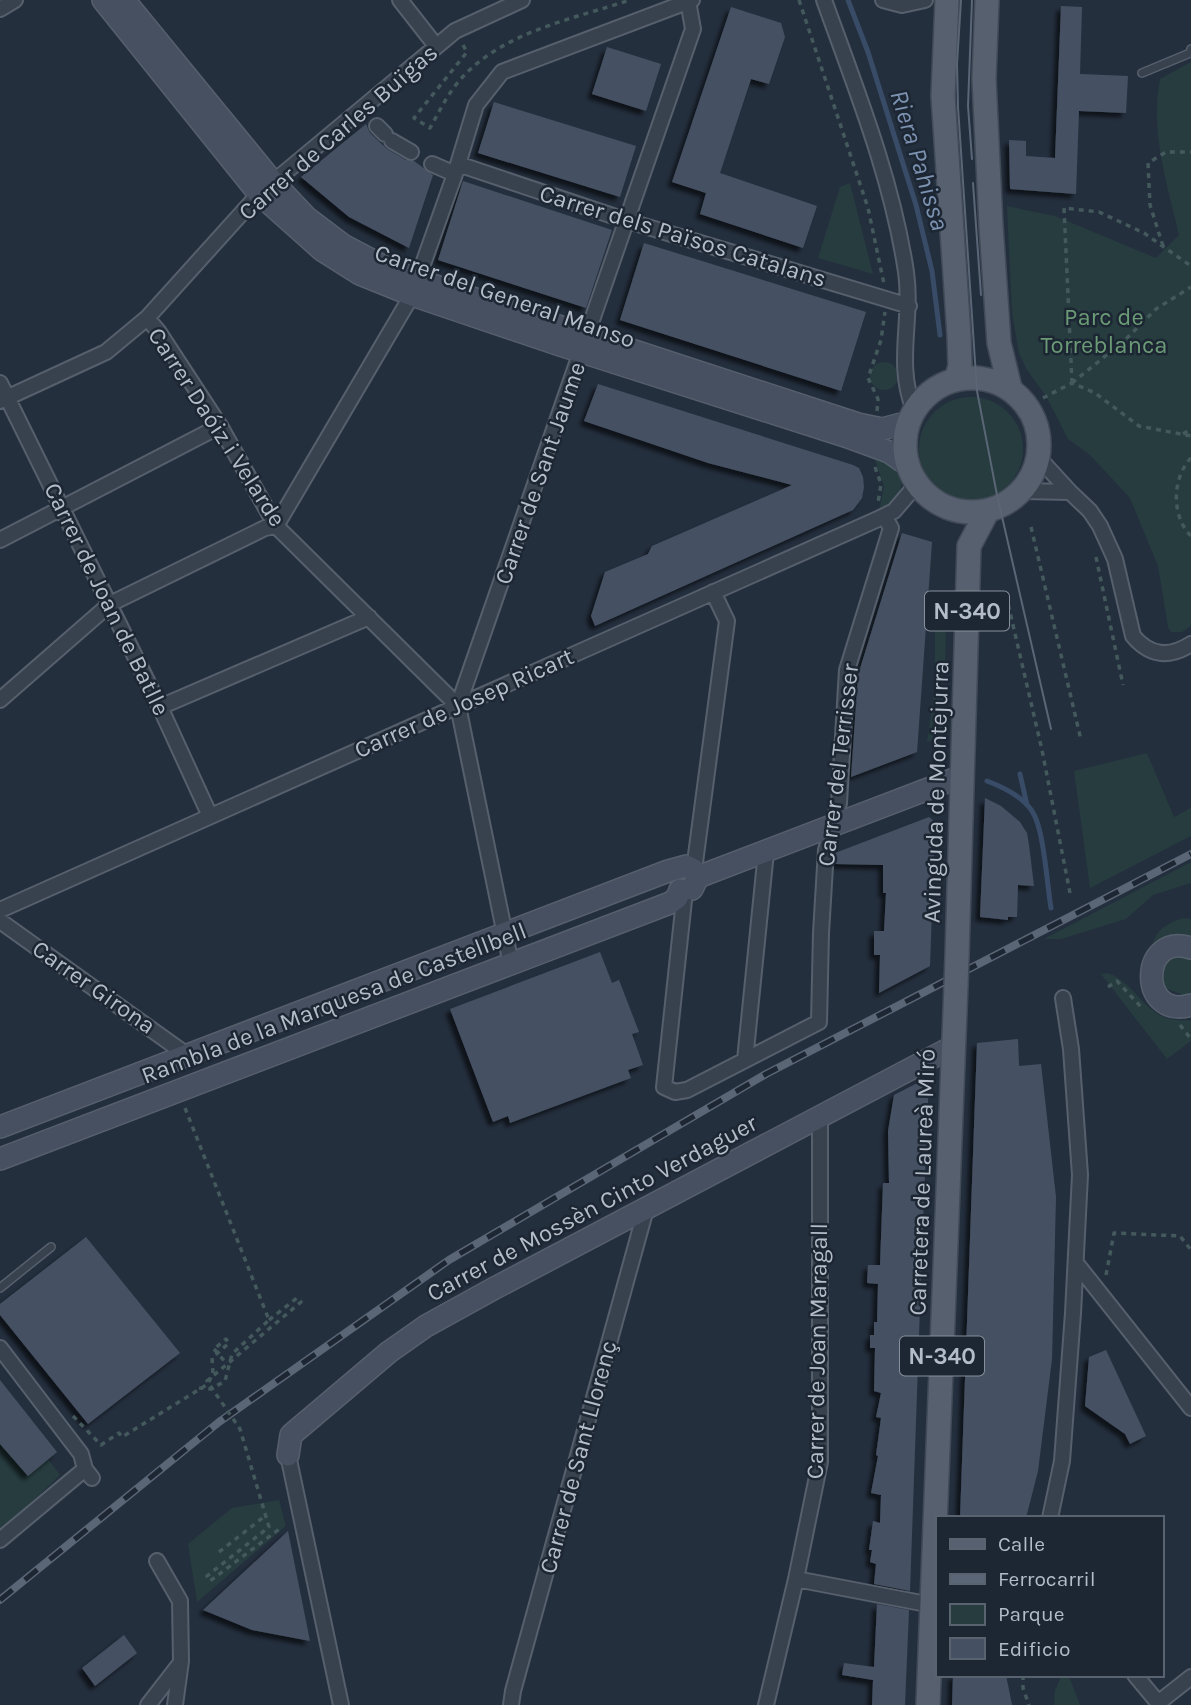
<svg xmlns="http://www.w3.org/2000/svg" width="1191" height="1705" viewBox="0 0 1191 1705" font-family="Karla,sans-serif">
  <style>
    .green { fill: #263c3f }
    .lines { fill: none; stroke-linecap: round; stroke-linejoin: round }
    .stream { stroke: #394c67; stroke-width: 5 }
    .building { fill: #455162; filter: url(#shadow) }
    .lane-casing { stroke: #565f6c; stroke-width: 10 }
    .street-casing { stroke: #565f6c; stroke-width: 18 }
    .secondary-casing { stroke: #565f6c; stroke-width: 24 }
    .primary-casing { stroke: #414a57; stroke-width: 26 }
    .path { stroke: #44595c; stroke-width: 3.5; stroke-dasharray: 5 5; stroke-linecap: butt }
    .lane { stroke: #38414e; stroke-width: 7 }
    .street { stroke: #38414e; stroke-width: 14 }
    .secondary { stroke: #465061; stroke-width: 21 }
    .primary { stroke: #56606e; stroke-width: 23 }
    .tram { stroke: #5a6575; stroke-width: 2 }
    .rail-casing { stroke: #5a6575; stroke-width: 8 }
    .rail { stroke: #1d2633; stroke-width: 5; stroke-dasharray: 16; stroke-linecap: butt }
    .primary-bridge-casing { stroke: #414a57; stroke-width: 26; stroke-linecap: butt }
    .path-bridge { stroke: #44595c; stroke-width: 3.5; stroke-dasharray: 5 5; stroke-linecap: butt }
    .primary-bridge { stroke: #56606e; stroke-width: 23 }
    .labels { text-anchor: middle; stroke-width: 5; stroke-linejoin: round; paint-order: stroke }
    .shield { fill: #1d2633; stroke: #878f9c; stroke-width: 2 }
    .shield-label { font-size: 23px; font-weight: bold; fill: #b4bcc9 }
    .street-label { font-size: 24px; fill: #b4bcc9; stroke: #1d2633 }
    .park-label { font-size: 24px; fill: #6b9a76; stroke: #1d2633 }
    .water-label { font-size: 26px; font-style: italic; fill: #7c92b1; stroke: #1d2633 }
  </style>
  <defs>
    <filter id="shadow"><feDropShadow dx="-4.5" dy="4.5" stdDeviation="2" flood-color="#0009"/></filter>
  </defs>
  <rect width="100%" height="100%" fill="#242f3e"/>
  <path class="green" d="M1191,62V626L1182,632H1171L1168,627L1158,566L1130,498L1090,455L1068,439L1046,396L1027,370L1019,353L1012,313L1007,206L1055,216L1156,258L1179,235C1167,182 1150,134 1160,79Z
    M850,183L873,274L818,258L840,187Z
    M870 376a14 14 0 1 1 28 0a14 14 0 1 1-28 0Z
    M919 449a52 52 0 1 1 104 0a52 52 0 1 1-104 0Z
    M876,456C882,460 891,464 895,470C910,489 894,503 879,512L884,486L874,457Z
    M935,618L946,624L945,674L935,677Z
    M934,693L943,695L944,737L927,742Z
    M1147,753L1174,817L1191,808V836L1090,888L1074,771Z
    M1191,862V883L1153,895L1126,919L1061,939H1044Z
    M1184,918L1191,919V994L1183,995L1165,988L1149,957C1154,934 1160,925 1184,918Z
    M1108,973C1141,985 1144,1025 1191,1020V1041L1167,1059L1101,974Z
    M0,1444L48,1459L60,1475L0,1532Z
    M279,1500L286,1526L197,1602L188,1544L232,1508Z
    M1062,1675H1067L1070,1679L1080,1705H1054L1055,1690Z"/>
  <g class="lines">
    <path class="stream" d="M848,0L868,52L916,205L932,271L940,335
      M1020,774L1027,805
      M987,781C1003,787 1022,796 1032,811C1044,828 1047,885 1051,908"/>
  </g>
  <path class="building" d="M1061,6L1082,7L1080,74L1128,76L1126,113L1079,111L1076,194L1010,189L1009,140L1026,141V156L1055,158Z
    M731,7L781,23L785,37L769,84L751,79L720,173L817,206L803,248L700,214L706,193L672,182Z
    M607,47L661,64L646,111L592,94Z
    M494,102L636,146L620,197L478,153Z
    M366,124L370,133L387,149L406,160L414,161L433,175L409,248L349,217L301,177Z
    M463,181L612,230L586,308L438,260Z
    M644,243L866,312L841,391L620,320Z
    M598,384L853,465L859,468L863,477L864,487L862,498L853,510L595,626L591,616L605,572L648,554L652,546L792,485L708,463L584,421Z
    M902,533L932,542L917,752L851,777L858,675Z
    M985,798L1001,806L1020,822L1027,833L1029,845L1034,886L1018,885L1017,917H1008V920L980,917Z
    M929,817L935,822L930,966L879,993L880,955H874V931H884L886,893H883V865L835,864V853Z
    M600,952L612,983L619,980L639,1032L632,1034L643,1065L628,1070L631,1078L510,1123L508,1116L493,1122L450,1009Z
    M1018,1039L1019,1066L1041,1064L1056,1197L1052,1359L1038,1471L1026,1518H960L977,1043Z
    M929,1077L923,1222L910,1591L874,1584L876,1564L870,1562L872,1550H869L873,1521L880,1523L881,1495L871,1493L878,1456L876,1455L881,1418L876,1417L881,1393L874,1391L875,1348H870V1335H874V1322H877L878,1284L867,1283L868,1265H880L883,1183H889L888,1131L894,1095Z
    M86,1237L180,1353L88,1424L0,1315V1304Z
    M1106,1350L1146,1436L1130,1444L1125,1434L1085,1406L1089,1357Z
    M0,1380L57,1452L28,1476L0,1444Z
    M288,1531L310,1641L252,1630L203,1610Z
    M877,1604L909,1610L905,1705H872L873,1680L842,1675L844,1663L874,1667Z
    M124,1635L137,1653L95,1686L82,1668Z
    M953,1675H1006L1012,1705H952Z"/>
  <g class="lines">
    <defs>
      <path id="lane" d="M1142,73L1190,53L1191,49
        M0,1288L51,1247"/>
      <path id="street" d="M400,0L436,46
        M824,0C856,89 892,178 906,272C913,320 895,363 914,410
        M883,0L902,5L925,0
        M0,9L15,0
        M377,126L385,134
        M392,141L411,152
        M432,164L455,174
        M458,164L628,221L909,306
        M147,318L158,331L220,426L276,526L458,706L511,964
        M0,383L160,707L210,816
        M0,401L106,352L147,318L259,194L455,31L522,0
        M1037,456L1070,492L1090,511L1100,526L1115,559L1133,636C1150,656 1169,658 1191,644
        M1023,491L1070,492
        M276,526L412,295L455,174L476,105L502,72L692,0
        M0,540L220,426
        M0,700L110,604L265,528L276,526
        M458,706L693,29L688,1
        M160,707L369,617
        M694,870L727,621L713,592
        M685,891L664,1087L675,1092L687,1090L819,1022L821,933L826,850L839,803L847,670L891,528L884,516
        M0,910L878,519L894,511L917,484
        M0,921L187,1055
        M745,1060L766,852
        M1076,1263L1191,1408
        M0,1348L81,1454L85,1469L92,1478
        M288,1455L341,1705
        M1050,1518L1062,1461L1073,1313L1080,1175L1071,1049L1063,998
        M0,1540L85,1469
        M157,1561L180,1601L181,1661L175,1705
        M796,1579L932,1605
        M1135,1675L1160,1705
        M1158,1703L1191,1677
        M148,1705L179,1665
        M511,1705L513,1691L646,1209
        M766,1705L796,1579L820,1462V1117"/>
      <path id="secondary" d="M103,0L259,194L322,250L360,274L412,295L560,345L845,436L889,452L909,466
        M124,0L273,182L306,217L343,245L381,265L417,280L858,424L882,429L909,422
        M692,889L698,877L962,776
        M1191,948C1139,931 1138,1021 1191,1005
        M0,1127L668,871L686,866L694,870L698,877
        M0,1159L670,903L677,898L680,890
        M288,1455L291,1435L389,1352L426,1326L493,1289L954,1046"/>
      <path id="primary" d="M947,0L943,96L959,335L960,366L956,380
        M987,0L984,79L991,226L999,343L1010,388
        M905 445a67 67 0 1 1 134 0a67 67 0 1 1-134 0Z
        M957,956L969,546L987,512
        M928,1705L956,985"/>
    </defs>
    <use href="#lane" class="lane-casing"/>
    <use href="#street" class="street-casing"/>
    <use href="#secondary" class="secondary-casing"/>
    <use href="#primary" class="primary-casing"/>
    <path class="path" d="M799,0L868,208L884,284
      M463,45L467,52L414,118L430,128C438,114 445,99 455,86C496,33 570,20 630,0
      M1163,246L1150,205L1148,163L1166,152H1191
      M1072,383L1064,208L1099,212L1144,233L1191,266
      M1072,383L1124,341L1156,309L1191,287
      M1043,398L1072,383L1095,393L1139,426L1191,436
      M877,411L878,399L868,378L881,340L885,312
      M1183,434L1191,429
      M1191,458C1172,478 1171,516 1191,536
      M875,467L881,484L878,503
      M1031,527L1081,740
      M1096,557L1123,685
      M1006,595L1042,750L1070,893
      M1108,987L1117,981L1142,1008
      M1180,1025L1191,1039
      M185,1108L269,1320L232,1354L225,1381L211,1389L199,1388
      M1106,1275L1114,1233L1180,1236L1191,1250
      M73,1416L101,1445L119,1433L122,1437L208,1384L213,1373L212,1358L229,1343L226,1339L214,1349
      M219,1552L265,1516
      M1023,1675V1688L1029,1705"/>
    <use href="#lane" class="lane"/>
    <use href="#street" class="street"/>
    <use href="#secondary" class="secondary"/>
    <use href="#primary" class="primary"/>
    <path class="tram" d="M961,0L957,64L958,107L977,391L997,495L1051,729
      M972,159L968,106L972,0
      M973,183L981,295"/>
    <defs>
      <path id="rail" d="M0,1600L219,1422L449,1260L766,1074L1191,854"/>
    </defs>
    <use href="#rail" class="rail-casing"/>
    <use href="#rail" class="rail"/>
    <defs>
      <path id="primary-bridge" d="M956,985L957,956"/>
    </defs>
    <use href="#primary-bridge" class="primary-bridge-casing"/>
    <path class="path-bridge" d="M269,1320L297,1298L301,1302L207,1381L240,1429L269,1527L207,1576L210,1581L282,1527
      M214,1349L227,1364"/>
    <use href="#primary-bridge" class="primary-bridge"/>
  </g>
  <g class="labels">
    <g class="shield">
      <rect x="925" y="591.5" width="84" height="39" rx="5"/>
      <rect x="900" y="1336.5" width="84" height="39" rx="5"/>
    </g>
    <g class="shield-label">
      <text x="967" y="619">N-340</text>
      <text x="942" y="1364">N-340</text>
    </g>
    <g class="street-label">
      <text transform="translate(338 132) rotate(-41)" y="8">Carrer de Carles Buïgas</text>
      <text transform="translate(683 236) rotate(17)" y="8">Carrer dels Països Catalans</text>
      <text transform="translate(505 296) rotate(19)" y="8">Carrer del General Manso</text>
      <text transform="translate(217 427) rotate(57)" y="8">Carrer Daóiz i Velarde</text>
      <text transform="translate(540 473) rotate(-71)" y="8">Carrer de Sant Jaume</text>
      <text transform="translate(107 599) rotate(64)" y="8">Carrer de Joan de Batlle</text>
      <text transform="translate(464 703) rotate(-24)" y="8">Carrer de Josep Ricart</text>
      <text transform="translate(838 765) rotate(-83)" y="8">Carrer del Terrisser</text>
      <text transform="translate(936 792) rotate(-88)" y="8">Avinguda de Montejurra</text>
      <text transform="translate(94 987) rotate(35)" y="8">Carrer Girona</text>
      <text transform="translate(334 1003) rotate(-21)" y="8">Rambla de la Marquesa de Castellbell</text>
      <text transform="translate(922 1182) rotate(-88)" y="8">Carretera de Laureà Miró</text>
      <text transform="translate(592 1208) rotate(-28)" y="8">Carrer de Mossèn Cinto Verdaguer</text>
      <text transform="translate(817 1351) rotate(-89)" y="8">Carrer de Joan Maragall</text>
      <text transform="translate(578 1457) rotate(-75)" y="8">Carrer de Sant Llorenç</text>
    </g>
    <g class="park-label">
      <text x="1104" y="325">Parc de<tspan x="1104" dy="28">Torreblanca</tspan></text>
    </g>
    <g class="water-label">
      <text transform="translate(920 160) rotate(73)" y="9">Riera Pahissa</text>
    </g>
  </g>
  <rect x="936" y="1516" width="228" height="161" fill="#1d2633" stroke="#59626f" stroke-width="2"/>
  <rect x="950" y="1539" width="35" height="10" fill="#56606e" stroke="#59626f" stroke-width="2"/>
  <text x="998" y="1551" font-size="21" fill="#b4bcc9">Calle</text>
  <rect x="950" y="1574" width="35" height="10" fill="#5a6575" stroke="#59626f" stroke-width="2"/>
  <text x="998" y="1586" font-size="21" fill="#b4bcc9">Ferrocarril</text>
  <rect x="950" y="1604" width="35" height="21" fill="#263c3f" stroke="#59626f" stroke-width="2"/>
  <text x="998" y="1621" font-size="21" fill="#b4bcc9">Parque</text>
  <rect x="950" y="1638" width="35" height="21" fill="#455162" stroke="#59626f" stroke-width="2"/>
  <text x="998" y="1656" font-size="21" fill="#b4bcc9">Edificio</text>
</svg>
